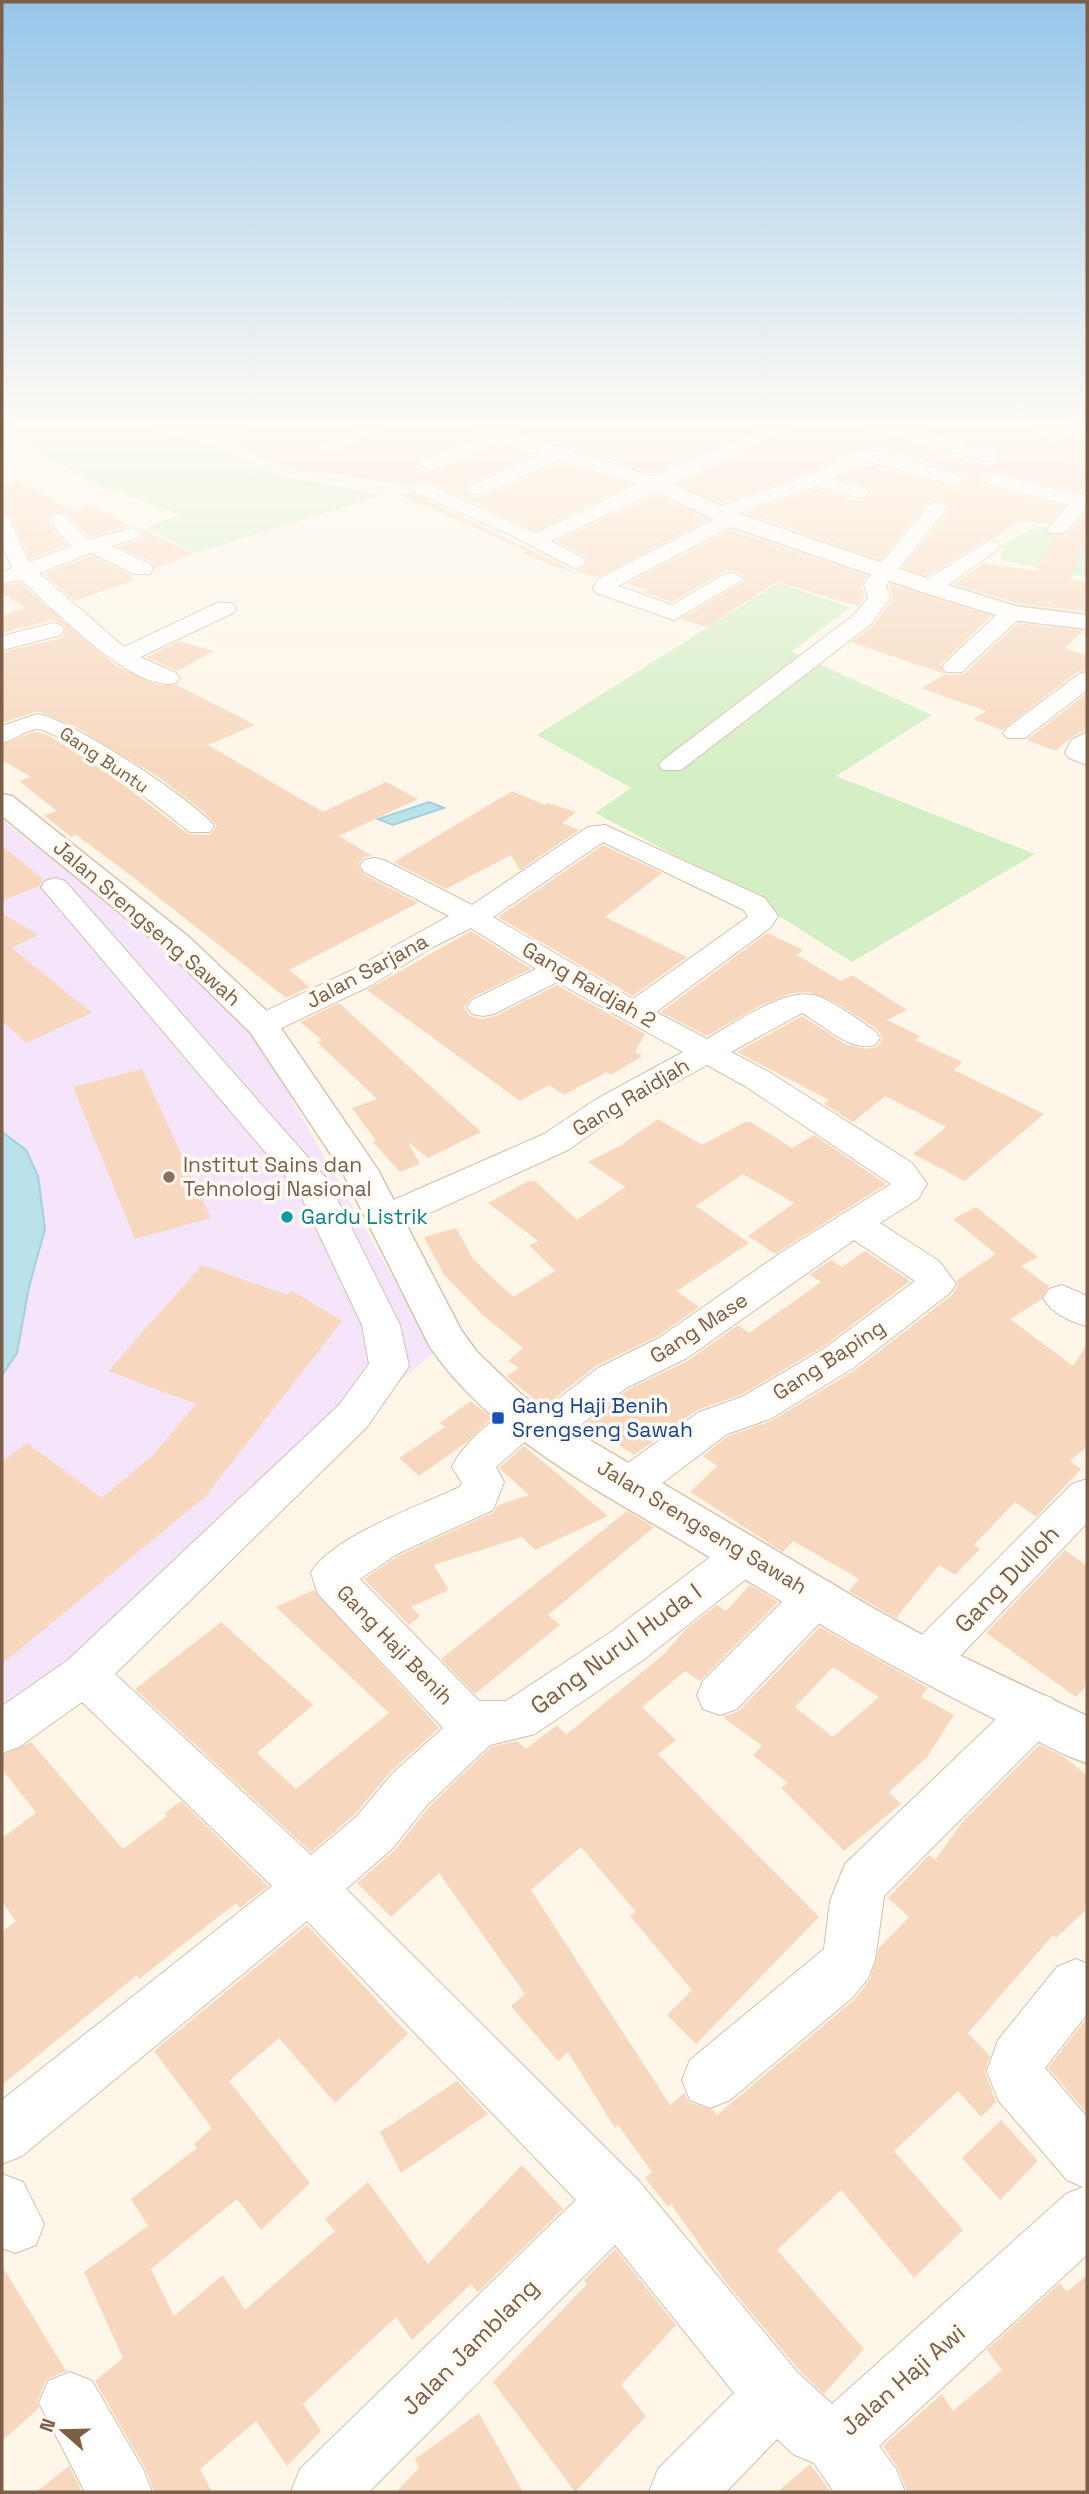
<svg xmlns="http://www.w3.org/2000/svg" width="1089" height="2494" viewBox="0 0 1089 2494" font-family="'Space Grotesk',sans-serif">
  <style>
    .education { fill: #f5e5fb }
    .green { fill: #d4efc5 }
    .water { fill: #bbe1eb; stroke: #a0d1de; stroke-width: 2 }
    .building { fill: #f7d8be; fill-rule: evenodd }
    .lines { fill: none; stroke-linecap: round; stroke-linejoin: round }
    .street-casing { stroke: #d3c0ad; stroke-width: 2 }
    .secondary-casing { stroke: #d9c2ac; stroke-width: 3 }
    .street { fill: #fff; fill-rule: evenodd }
    .secondary { fill: #fff; fill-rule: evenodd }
    .education-dot { fill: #8d6e63; stroke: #fffbf2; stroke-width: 2.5 }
    .culture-dot { fill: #0f9aa8; stroke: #fffbf2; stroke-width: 2.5 }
    .transit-dot { fill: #1a4fb4; stroke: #fffbf2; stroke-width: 2.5 }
    .labels { text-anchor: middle; stroke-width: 7; stroke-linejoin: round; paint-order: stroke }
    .far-street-label { font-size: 18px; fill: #7d5e49; stroke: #fffbf2 }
    .street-label { font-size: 21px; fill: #7d5e49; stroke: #fffbf2 }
    .education-label { font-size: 21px; fill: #785e54; stroke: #fffbf2; text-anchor: start }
    .culture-label { font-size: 21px; fill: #0d838f; stroke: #fffbf2; text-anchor: start }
    .transit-label { font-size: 21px; fill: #164399; stroke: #fffbf2; text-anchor: start }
    .near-street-label { font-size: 24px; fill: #7d5e49; stroke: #fffbf2 }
  </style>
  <rect width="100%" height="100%" fill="#fef7e9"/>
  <path class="education" d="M2,820L236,1001L435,1352L44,1680L2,1711Z"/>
  <path class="green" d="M2,424H135L207,444L290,478L383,495L195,553L146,528L180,514L99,485L2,432Z
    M1000,424H1050L1036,431L1053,445L1033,457L992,460L925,448L942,437L991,445L1012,428Z
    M1037,526L1087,537V578L1001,560L1002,545Z
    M778,583L850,607L792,652L932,715L836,776L1035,854L852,962L722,880L595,813L631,788L537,735Z"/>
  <path class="water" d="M429,802L444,808L393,825L378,819Z
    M2,1132L26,1150L38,1176L45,1229L29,1287L17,1353L2,1375Z"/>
  <path class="building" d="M263,424H362L319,441L316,448L320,454L335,453L396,424H459L477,436L420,459L416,466L430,474L498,445L533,456L469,484L464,490L470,497L485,496L559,463L630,485L536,530L428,482L413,481L409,486L310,470L302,472L263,459L227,437Z
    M495,424H768L653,474Z
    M801,424H859L864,431L988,465L1001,457L997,449L902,424H987L1055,442L1087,426V488L1078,492L994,471L985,473L980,480L985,487L1063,506L1048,524L1018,520L993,538H989L927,576L903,567L950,509L939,499L929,501L881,560L746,513L816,489L858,501L867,499L872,492L868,486L839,478L865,466H875L955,489L969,480L964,473L876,448L853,451L807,474L721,503L678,484Z
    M19,482L71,511L91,505L130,526L89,537L66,513L56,511L46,517L45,521L67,545L30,559L11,516L2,513V487Z
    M410,492L574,571L584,568L587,561L583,555L557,541L656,494L708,520L597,577L553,566L523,553L527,551L403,496Z
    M1087,512V539L1070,579L1087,583V612L1016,603L954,584L984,563L1037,571L1055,536L1066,535Z
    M135,526L194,554L155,568L151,562L119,547L141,540L145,533Z
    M731,530L867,576L861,586L865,597L858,606L777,582L707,627L680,619L745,581V577L734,571H725L672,602L643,592L648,589L627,584Z
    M91,556L133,576L129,578L134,580L75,601L44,574Z
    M20,583L115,665L158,685H177L255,725L208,745L323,812L386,782L418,799L339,836L372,856L363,857L358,865L363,874L418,903L289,970L310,987L286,998L121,868L76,835L71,837L44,815L57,811L19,781L31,777L2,760V745L33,732L48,735L112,776L188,834L210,835L217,826L204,812L160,778L76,727L38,711L2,723V652L62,638L66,631L63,624L52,620L2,633V616L25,608L2,593V585Z
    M890,584L991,616L940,665L946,675L964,674L1018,623L1083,631L1065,648L1087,656V670L1077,672L1002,730L973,719L986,711L921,688L945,674L851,642L873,626L892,600Z
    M179,641L213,651L178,671L146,657Z
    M1087,693V729L1070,738L1056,751L1027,740Z
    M512,791L545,805L548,803L576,812L562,823L579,830L520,870L511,855L446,889L394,862Z
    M603,845L662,873L605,917L687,957L633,996L498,917Z
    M2,846L43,879L39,886L2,901Z
    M2,913L38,935L12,948L92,1013L26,1043L2,1021Z
    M471,931L531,969L471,998L464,1007L470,1016L483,1019L495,1016L557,985L645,1034L635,1052L642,1056L611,1075L607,1072L564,1095L549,1085L520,1101L367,990Z
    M767,933L803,950L797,955L841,981L852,975L907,1010L887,1020L920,1036L915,1040L962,1062L954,1070L1044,1114L965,1181L913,1154L946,1127L885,1096L853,1122L824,1104L829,1100L737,1052L802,1016L845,1044L865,1049L877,1047L883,1038L877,1029L835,1002L808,992L793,993L761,1005L707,1036L661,1012Z
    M339,1003L481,1132L428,1158L408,1142L420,1164L400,1172L373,1142L376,1141L352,1108L377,1099L317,1042L322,1040L300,1022Z
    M142,1069L211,1218L135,1239L73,1087Z
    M658,1119L702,1145L745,1122H751L792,1148L814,1135L886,1184L775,1254L748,1236L794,1203L743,1174L696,1206L749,1243L677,1291L699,1307L658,1336L596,1366L544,1407L506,1376L519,1368L508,1361L523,1348L483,1315L444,1275L424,1237L456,1228L473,1259L513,1297L555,1271L529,1245L538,1241L488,1203L528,1181H535L577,1220L625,1187L588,1162L621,1145Z
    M976,1207L1038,1257L1021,1266L1049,1286L1041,1300L1010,1319L1073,1366L1087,1345V1446L1070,1461L1081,1469L1036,1517L1015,1502L974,1545L980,1549L955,1575L939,1565L896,1618L849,1591L859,1579L793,1541L783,1552L690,1492L717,1466L703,1456L728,1436L771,1421L855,1370L952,1295L958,1285L957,1280L996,1254L953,1219Z
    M865,1251L910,1281L824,1346L741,1395L697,1410L634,1455L587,1423L627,1390L689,1360L738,1325L749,1333L821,1282L809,1275L831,1260L842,1267Z
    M202,1265L287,1295L291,1290L342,1321L205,1497L2,1664V1462L27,1443L102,1498L153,1455L196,1404L108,1371Z
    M471,1401L492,1418L467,1442L419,1476L399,1458L445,1427L440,1423Z
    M524,1446L608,1516L535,1550L522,1537L434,1565L449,1590L411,1607L420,1616L409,1625L364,1579L398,1556L494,1512L498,1505L529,1495L499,1468Z
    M627,1511L654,1527L548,1615L560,1625L475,1694L441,1659Z
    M1065,1550L1087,1566V1685L1076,1697L986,1633Z
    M750,1585L778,1602L700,1681L685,1671L642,1707L676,1740L658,1754L819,1917L696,2044L667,2015L692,1990L630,1916L636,1912L581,1847L531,1890L670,2105L684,2093L689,2102L713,2110L717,2115L855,1999L870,1979L879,1948L909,1917L888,1898L929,1855L935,1860L964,1820L1039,1745L1064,1757L1087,1775V1909L1056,1938L1053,1935L968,2033L990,2056L985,2072L996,2102L981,2117L958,2091L894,2151L963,2230L914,2278L841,2190L777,2250L864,2349L824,2394L800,2371L725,2281L671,2204L668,2207L645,2178L652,2172L618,2125L615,2128L568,2052L558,2061L511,2006L525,1994L439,1873L391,1917L357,1883L395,1850L429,1807L491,1747L517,1741L526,1749L557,1725L566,1735L664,1654L686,1629L717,1605L726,1611Z
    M314,1590L439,1728L391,1771L355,1814L311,1852L135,1689L221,1622L313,1705L257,1753L296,1789L389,1713L276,1607Z
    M820,1627L928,1688L921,1697L954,1715L927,1757L889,1792L901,1804L844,1851L781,1788L788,1783L753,1755L762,1746L723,1717L739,1711ZM833,1667L879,1697L833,1737L795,1707Z
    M31,1742L123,1849L167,1816L165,1813L181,1801L268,1886L240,1908L236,1903L139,1979L137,1975L2,2085V1932L16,1921L2,1902V1838L36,1813L2,1769V1755Z
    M307,1925L408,2034L335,2103L279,2038L229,2081L310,2183L261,2230L237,2199L151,2269L174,2316L223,2275L245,2310L335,2231L325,2219L368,2182L428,2264L522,2165L563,2209L478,2292L471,2284L412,2340L396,2317L303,2404L321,2431L287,2466L256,2421L200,2469L212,2492H154L145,2468L95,2381L123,2358L84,2272L148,2226L131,2199L197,2148L194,2144L212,2128L154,2051Z
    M1086,2019L1087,2020V2113L1048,2068Z
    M457,2081L488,2114L401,2173L380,2132Z
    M1001,2120L1038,2161L1000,2200L962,2158Z
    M615,2249L676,2325L621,2385L646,2416L575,2492L493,2382L587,2284L584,2280Z
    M2,2266L66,2371L46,2380L37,2402L39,2408L2,2441Z
    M1087,2275V2492H907L898,2468L883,2446L942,2394L953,2411L1002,2370L987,2350L1060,2283L1067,2292Z
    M479,2413L523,2492H396L419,2468L415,2459Z
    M810,2464L831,2492H777Z
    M69,2466L82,2492H36Z"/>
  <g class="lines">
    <defs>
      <path id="street" d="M369,424H394L334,451H320L318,447L320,443Z
        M775,424H799L551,541L582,557L585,562L582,567L574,568L509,534L413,492L410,488L413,484H427L536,533L647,479Z
        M862,424H892L996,452L998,456L989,462L865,428Z
        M497,430L506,436L504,440L436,469L429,471L419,465L422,461Z
        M559,447L566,449L568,453L566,457L484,494H470L467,490L470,486Z
        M876,451L963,476L966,480L956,486L875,463H864L832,479L866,488L869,492L866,496L859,498L816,486L736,514L741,519L738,523L618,586L672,605L725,574L733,573L744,579L674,620L596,593L593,588L599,578L717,518L710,513L713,509L808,476L854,453Z
        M993,474L1078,495L1087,491V508L1064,533H1050L1047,529L1068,505L986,484L983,480L986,476Z
        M938,501L948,507L886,585L890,598L871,624L681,770H663L659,765L663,760L855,614L868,598L864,585L867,580L931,503Z
        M57,513L64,515L88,540L132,528L142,534L139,538L112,546L150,564L153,569L150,574H134L91,553L39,573L124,647L217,603H233L236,608L233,613L140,657L176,673L180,678L176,683C134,694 52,607 21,580L2,583V572L12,568L2,545V515L9,517L29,562L71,546L47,519Z
        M990,540L997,542L1000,546L997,550L938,592H922L919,587L922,582Z
        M1012,606L1023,613L1020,618L962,672H946L942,667L946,662L1004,608Z
        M53,623L61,625L64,630L61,635L2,650V636Z
        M1087,672V690L1025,738H1007L1003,733L1007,728L1079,674Z
        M37,714C66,716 197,802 214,826L210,832H190C167,814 59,728 37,729C25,730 13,741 2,743V726Z
        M1087,732V765L1069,758L1065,753L1071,740Z
        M605,825L765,898L778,916L771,927L656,1012L707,1039C734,1024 790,983 820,997C839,1005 858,1020 875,1031L880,1038L875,1045C848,1052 825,1025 802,1013L731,1052L769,1072L912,1163L927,1184L918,1199L880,1223L939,1261L956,1284L950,1293L853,1368L770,1419L727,1434L644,1497L629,1501L614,1497L608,1485L614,1473L699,1412L742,1397L825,1348L915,1281L854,1240L687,1358L626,1388L559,1443L545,1448L531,1443L528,1439L496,1467L504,1482L493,1510L397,1554L360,1579L479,1701H506L611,1632L730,1542L745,1537L760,1542L767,1555L760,1568L643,1660L535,1734L490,1745L427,1805L393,1848L346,1889L638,2180L798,2373L832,2404L1066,2194L1083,2187L1067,2180L998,2100L987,2071L998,2040L1057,1967L1076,1959L1087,1964V2014L1045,2068L1087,2117V2255L879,2446L896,2469L905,2492H834L814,2463L793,2454L777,2439L726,2492H649L658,2469L734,2393L615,2245L369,2492H291L300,2469L576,2200L307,1921L22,2156L2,2164V2100L272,1886L82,1702L19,1747L2,1753V1706L68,1660L339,1405L369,1364L362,1325L299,1192L41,887L45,881L55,878L65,881L327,1179L400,1325L409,1366L367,1427L115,1674L311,1855L357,1816L393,1773L443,1728L318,1594L311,1573C329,1538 423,1504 460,1487L462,1483L452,1467C459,1448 503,1407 523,1404C528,1404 534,1407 539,1408L542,1412L598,1368L659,1338L782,1252L891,1184L745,1086L707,1065L619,1114L568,1150L399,1227L386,1230L373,1227L368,1218L373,1209L544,1134L595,1100L683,1052L557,982L494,1014L483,1016L472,1014L467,1007L472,1000L536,969L471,928L431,948L372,985L273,1032L262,1035L251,1032L246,1025L251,1018L350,971L449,916L364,872L360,866L364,860L374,858L384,860L472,905L588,827ZM603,842L744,910L748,917L633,999L493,917Z
        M1062,1285L1087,1296V1326C1070,1322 1052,1313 1043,1298L1049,1289Z
        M1087,1479V1523L942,1675L926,1681L910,1675L903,1661L910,1647L1072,1484Z
        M816,1578L832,1584L838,1597L832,1610L737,1709L720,1715L703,1709L697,1695L703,1681L800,1584Z
        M1035,1692L1052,1698L1059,1713L1052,1728L884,1896L875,1960L868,1978L853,1997L730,2100L710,2108L690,2100L682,2080L690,2060L824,1949L830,1901L845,1864L1018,1698Z
        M2,2174L23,2182L44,2224L36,2245L15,2253L2,2248Z
        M70,2372L92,2381L143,2469L152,2492H85L39,2403L48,2381Z"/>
      <path id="secondary" d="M461,424H486L661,479L739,514L938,582L1015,606L1087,615V629L1012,620L922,592L723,524L647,487L490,440Z
        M2,794L12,796L190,938L274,1018L378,1170L461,1330L477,1352L522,1395L576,1432L871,1607L963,1657L1087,1716V1763C1056,1753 1027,1734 997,1720C898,1671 804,1616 711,1558C613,1497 497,1444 430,1347L342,1171L250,1032L168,952L2,816Z"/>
    </defs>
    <use href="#street" class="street-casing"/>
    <use href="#secondary" class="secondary-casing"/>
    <use href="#street" class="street"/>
    <use href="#secondary" class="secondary"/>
  </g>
  <linearGradient id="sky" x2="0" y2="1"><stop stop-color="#96c6e9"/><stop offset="0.55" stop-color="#fffbf5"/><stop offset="1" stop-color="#fffbf5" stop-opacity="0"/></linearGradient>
  <rect width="1089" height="773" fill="url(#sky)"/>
  <circle class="education-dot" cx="169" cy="1177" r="7"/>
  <circle class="culture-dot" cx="287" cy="1217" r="7"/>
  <rect class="transit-dot" x="491" y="1411" width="14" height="14" rx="3.5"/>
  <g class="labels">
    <g class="far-street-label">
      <text transform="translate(104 760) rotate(34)" y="6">Gang Buntu</text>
    </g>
    <g class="street-label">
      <text transform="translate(147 923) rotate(41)" y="7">Jalan Srengseng Sawah</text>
      <text transform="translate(367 971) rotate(-28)" y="7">Jalan Sarjana</text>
      <text transform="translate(589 985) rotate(30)" y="7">Gang Raidjah 2</text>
      <text transform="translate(631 1097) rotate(-31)" y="7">Gang Raidjah</text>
      <text transform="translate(699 1328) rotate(-33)" y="7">Gang Mase</text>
      <text transform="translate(829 1360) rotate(-33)" y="7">Gang Baping</text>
      <text transform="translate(702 1527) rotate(31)" y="7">Jalan Srengseng Sawah</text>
      <text transform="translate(395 1645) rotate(46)" y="7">Gang Haji Benih</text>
    </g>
    <g class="education-label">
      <text x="183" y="1172">Institut Sains dan<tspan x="183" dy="24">Tehnologi Nasional</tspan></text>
    </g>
    <g class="culture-label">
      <text x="301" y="1224">Gardu Listrik</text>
    </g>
    <g class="transit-label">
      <text x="512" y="1413">Gang Haji Benih<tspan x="512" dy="24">Srengseng Sawah</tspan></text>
    </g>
    <g class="near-street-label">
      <text transform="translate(1007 1579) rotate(-46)" y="8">Gang Dulloh</text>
      <text transform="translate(616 1649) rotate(-36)" y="8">Gang Nurul Huda I</text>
      <text transform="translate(470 2347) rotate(-45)" y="8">Jalan Jamblang</text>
      <text transform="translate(903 2380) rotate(-41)" y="8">Jalan Haji Awi</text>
    </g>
  </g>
  <rect width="1089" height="2494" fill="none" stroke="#7d5e49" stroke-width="7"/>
  <g transform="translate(63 2431) rotate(290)" stroke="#fffbf2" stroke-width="5" paint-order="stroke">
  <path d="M0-5L12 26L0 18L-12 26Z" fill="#7d5e49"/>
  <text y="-10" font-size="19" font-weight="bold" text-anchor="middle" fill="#7d5e49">N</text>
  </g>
</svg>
